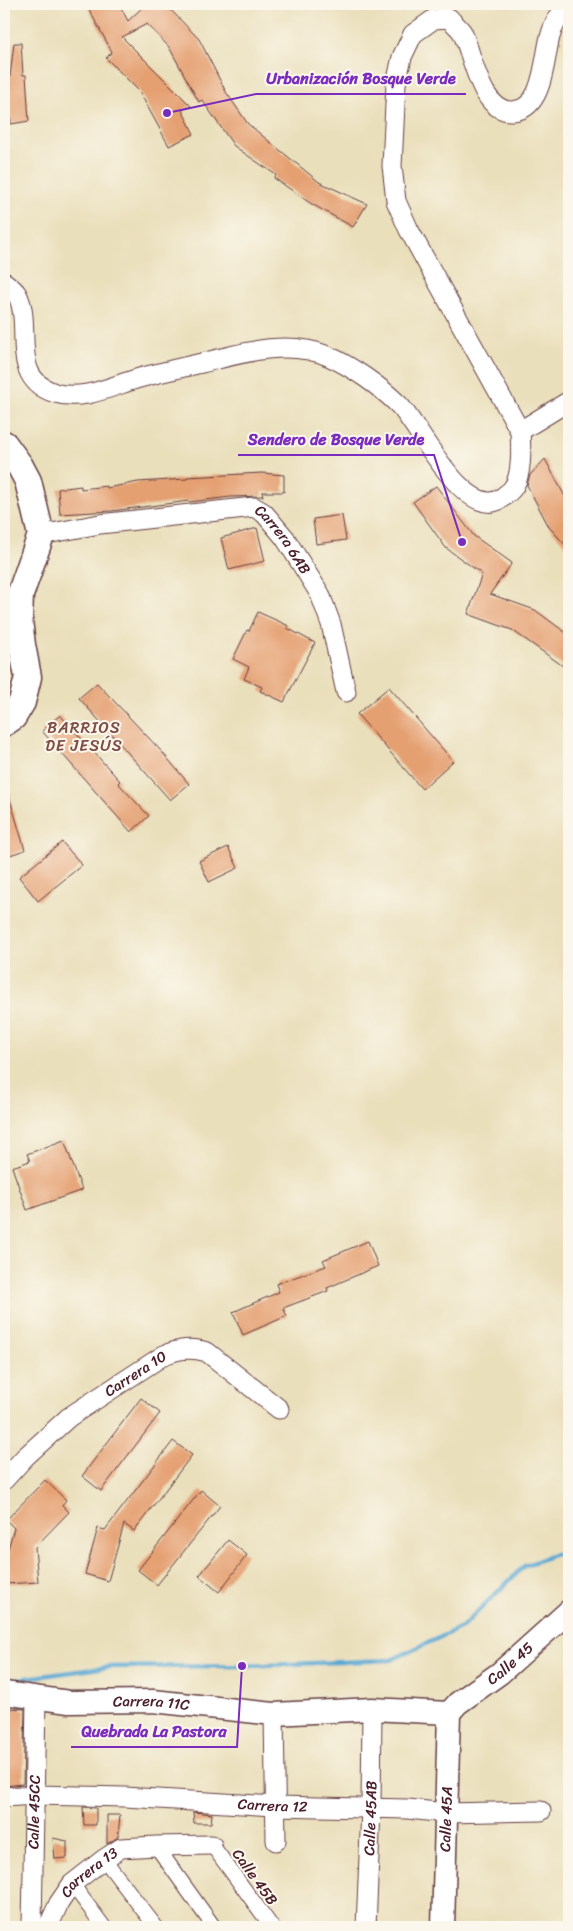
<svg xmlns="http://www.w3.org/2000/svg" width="573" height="1931" viewBox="0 0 573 1931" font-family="Sriracha,sans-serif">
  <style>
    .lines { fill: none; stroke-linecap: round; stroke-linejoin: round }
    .stream { stroke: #58a7d2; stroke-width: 4.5 }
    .building { fill: #e5a072 }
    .pedestrian-casing { stroke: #623c41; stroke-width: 16 }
    .minor-casing { stroke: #623c41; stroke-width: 21 }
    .tertiary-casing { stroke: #623c41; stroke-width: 25 }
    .secondary-casing { stroke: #623c41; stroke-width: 29 }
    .pedestrian { stroke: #fff; stroke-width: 14 }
    .minor { stroke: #fff; stroke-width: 19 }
    .tertiary { stroke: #fff; stroke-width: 22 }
    .secondary { stroke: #fff; stroke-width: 26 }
    .labels { text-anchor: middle; stroke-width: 4; stroke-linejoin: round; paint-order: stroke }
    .street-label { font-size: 15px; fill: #4a1f2b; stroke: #fbf7ec }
    .neighbourhood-label { font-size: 16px; letter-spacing: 1px; fill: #804c44; stroke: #fbf7ec }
    .leader { fill: none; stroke: #7b2cbf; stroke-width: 2 }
    .callout-dot { fill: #7b2cbf; stroke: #fbf7ec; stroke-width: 2 }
    .callout-label { font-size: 16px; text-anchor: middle; font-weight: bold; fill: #7b2cbf; stroke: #fbf7ec; stroke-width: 4; stroke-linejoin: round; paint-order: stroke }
  </style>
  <rect width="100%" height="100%" fill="#fbf7ec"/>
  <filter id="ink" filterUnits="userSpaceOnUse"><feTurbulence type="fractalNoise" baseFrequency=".02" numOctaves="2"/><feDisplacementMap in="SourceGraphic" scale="10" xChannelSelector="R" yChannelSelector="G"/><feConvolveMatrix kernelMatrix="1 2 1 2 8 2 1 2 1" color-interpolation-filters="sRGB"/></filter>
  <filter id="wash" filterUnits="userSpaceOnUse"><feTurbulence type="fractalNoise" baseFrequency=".0096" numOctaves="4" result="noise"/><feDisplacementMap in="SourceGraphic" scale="20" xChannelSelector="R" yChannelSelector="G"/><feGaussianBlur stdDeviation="1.12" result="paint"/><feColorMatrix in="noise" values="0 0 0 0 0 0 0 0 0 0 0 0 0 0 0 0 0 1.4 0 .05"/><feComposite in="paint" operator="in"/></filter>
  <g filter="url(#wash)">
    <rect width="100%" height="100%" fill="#eadfbb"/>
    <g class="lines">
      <path class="stream" d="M4,1681L109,1667L242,1666L391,1660L462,1627L524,1566L569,1549"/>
    </g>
    <g id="blocks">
      <path class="building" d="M86,4H119L128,21L146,4H165L199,39L226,92L248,124L319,182L367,204L353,227L310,203L274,178L276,175L234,146L202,100L199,102L169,47L147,24L122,37L191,106L182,110L194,134L169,146L139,91L106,58L112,52Z
        M14,43H21L23,75H26L29,121L11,124L7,76L10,77Z
        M545,459L569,504V549L549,527L527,485L530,475Z
        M262,473L284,475V492H262L263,496L231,497L189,502V501L111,511L60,514L58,489L81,486V489L107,486V488L138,482L187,479V477Z
        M436,486L474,536L512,563L490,594L535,610L569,635V658L563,666L512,630L468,614L482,574L446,548L413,502Z
        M342,515L346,540L316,544L313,519Z
        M257,528L265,561L229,570L221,538Z
        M258,612L289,626L287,628L315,643L284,702L260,691L262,687L244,679L249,667L233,659L247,630L249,631Z
        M97,683L162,752L189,784L170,800L79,698Z
        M389,687L453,761L422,789L357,714Z
        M60,715L120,781L118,783L149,816L131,832L42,731Z
        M7,789L25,850L4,857V790Z
        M62,842L82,865L38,901L19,877Z
        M228,847L238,868L209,882L199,861Z
        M64,1140L82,1190L27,1210L12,1167L30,1161L27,1154Z
        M368,1241L378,1266L327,1288L328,1291L283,1308L287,1316L243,1335L233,1312L279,1292L276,1284L326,1266L323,1260Z
        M141,1398L160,1413L101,1491L82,1476Z
        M173,1441L192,1455L134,1531L124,1524L108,1581L85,1574L98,1528L105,1530Z
        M45,1480L66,1500L62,1505L69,1512L35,1547L38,1582L4,1584V1550L8,1549L14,1528L6,1520Z
        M201,1490L220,1506L157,1585L138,1570Z
        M228,1540L247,1555L219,1592L199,1576Z
        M4,1708L25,1709L23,1784L4,1786Z
        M83,1807L96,1808V1825H84Z
        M193,1812L212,1814L211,1823H194Z
        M107,1815H120L118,1837L107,1844Z
        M53,1838L67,1841V1858L55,1859Z"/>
    </g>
  </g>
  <g filter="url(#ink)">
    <use href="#blocks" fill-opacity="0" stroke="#623c41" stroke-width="1"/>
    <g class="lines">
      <defs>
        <path id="pedestrian" d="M212,1845L272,1927
          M156,1846L214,1927
          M104,1859L156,1927
          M72,1884L104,1927"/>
        <g id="minor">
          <path d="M4,282C8,285 15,290 17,294C34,326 7,378 55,393C82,401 110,387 136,379C157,373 180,368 202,363C242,353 287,339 328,356C351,366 381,387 399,405C418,424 467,526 503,497C506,494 510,492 512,489C523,476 521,447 520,431L409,230L396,201L392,166L396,84L402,57L413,34L434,19L449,18C453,23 459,27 462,32C473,54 480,113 513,111C544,109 544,58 550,37C553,25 560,14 568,4"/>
          <path d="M520,431L569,401"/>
          <path id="s1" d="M41,535L100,524L254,507L264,513L285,538L320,594L331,624L346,692"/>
          <path id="s2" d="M4,1480L25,1457L69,1417L164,1355C180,1349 190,1347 207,1352L279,1409"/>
          <path d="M274,1714L276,1841"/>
          <path id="s3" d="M4,1797L35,1795L125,1797L275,1806L408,1809L446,1813L541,1811"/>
          <path id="s4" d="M32,1927L36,1698"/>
          <path id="s5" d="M48,1927L59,1903L72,1884L104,1859L121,1848L156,1846L212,1845"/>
          <path id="s6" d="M366,1927L371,1809L372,1709"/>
        </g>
        <g id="tertiary">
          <path id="s7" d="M4,1693L69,1702L153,1701L274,1714L372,1709L449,1713"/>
          <path id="s8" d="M449,1713L458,1703L500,1673L569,1611"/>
          <path id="s9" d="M443,1927L449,1713"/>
        </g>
        <path id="secondary" d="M4,444L20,466L28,481L41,535L20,595L19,620L22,645L28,677L22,702L13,717L4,723"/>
      </defs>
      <use href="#pedestrian" class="pedestrian-casing"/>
      <use href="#minor" class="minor-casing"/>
      <use href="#tertiary" class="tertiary-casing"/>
      <use href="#secondary" class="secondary-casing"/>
      <use href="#pedestrian" class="pedestrian"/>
      <use href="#minor" class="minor"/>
      <use href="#tertiary" class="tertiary"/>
      <use href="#secondary" class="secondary"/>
    </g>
  </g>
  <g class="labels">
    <g class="street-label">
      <text dy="5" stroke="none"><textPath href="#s1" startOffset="259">Carrera 6AB</textPath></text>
      <text dy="5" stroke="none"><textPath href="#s2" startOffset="170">Carrera 10</textPath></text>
      <text dy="5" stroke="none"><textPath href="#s8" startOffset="79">Calle 45</textPath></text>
      <text dy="5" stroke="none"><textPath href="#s7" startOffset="148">Carrera 11C</textPath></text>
      <text dy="5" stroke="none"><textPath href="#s3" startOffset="269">Carrera 12</textPath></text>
      <text dy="5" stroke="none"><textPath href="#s4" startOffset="115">Calle 45CC</textPath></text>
      <text dy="5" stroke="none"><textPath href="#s6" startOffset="109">Calle 45AB</textPath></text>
      <text dy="5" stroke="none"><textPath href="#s9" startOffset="108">Calle 45A</textPath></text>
      <text dy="5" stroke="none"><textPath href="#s5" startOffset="70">Carrera 13</textPath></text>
      <text transform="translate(255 1877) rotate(54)" y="5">Calle 45B</text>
    </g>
    <g class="neighbourhood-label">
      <text x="84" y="733">BARRIOS<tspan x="84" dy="18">DE JESÚS</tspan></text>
    </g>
  </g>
  <path class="leader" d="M167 113L256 94H466M462 542L434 455H238M242 1666L237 1747H71"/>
  <g class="callout-dot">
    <circle cx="167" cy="113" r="5"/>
    <circle cx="462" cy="542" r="5"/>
    <circle cx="242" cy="1666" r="5"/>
  </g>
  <g class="callout-label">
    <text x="361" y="84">Urbanización Bosque Verde</text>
    <text x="336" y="445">Sendero de Bosque Verde</text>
    <text x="154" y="1737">Quebrada La Pastora</text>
  </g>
  <rect width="573" height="1931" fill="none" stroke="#fbf7ec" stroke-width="20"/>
</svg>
